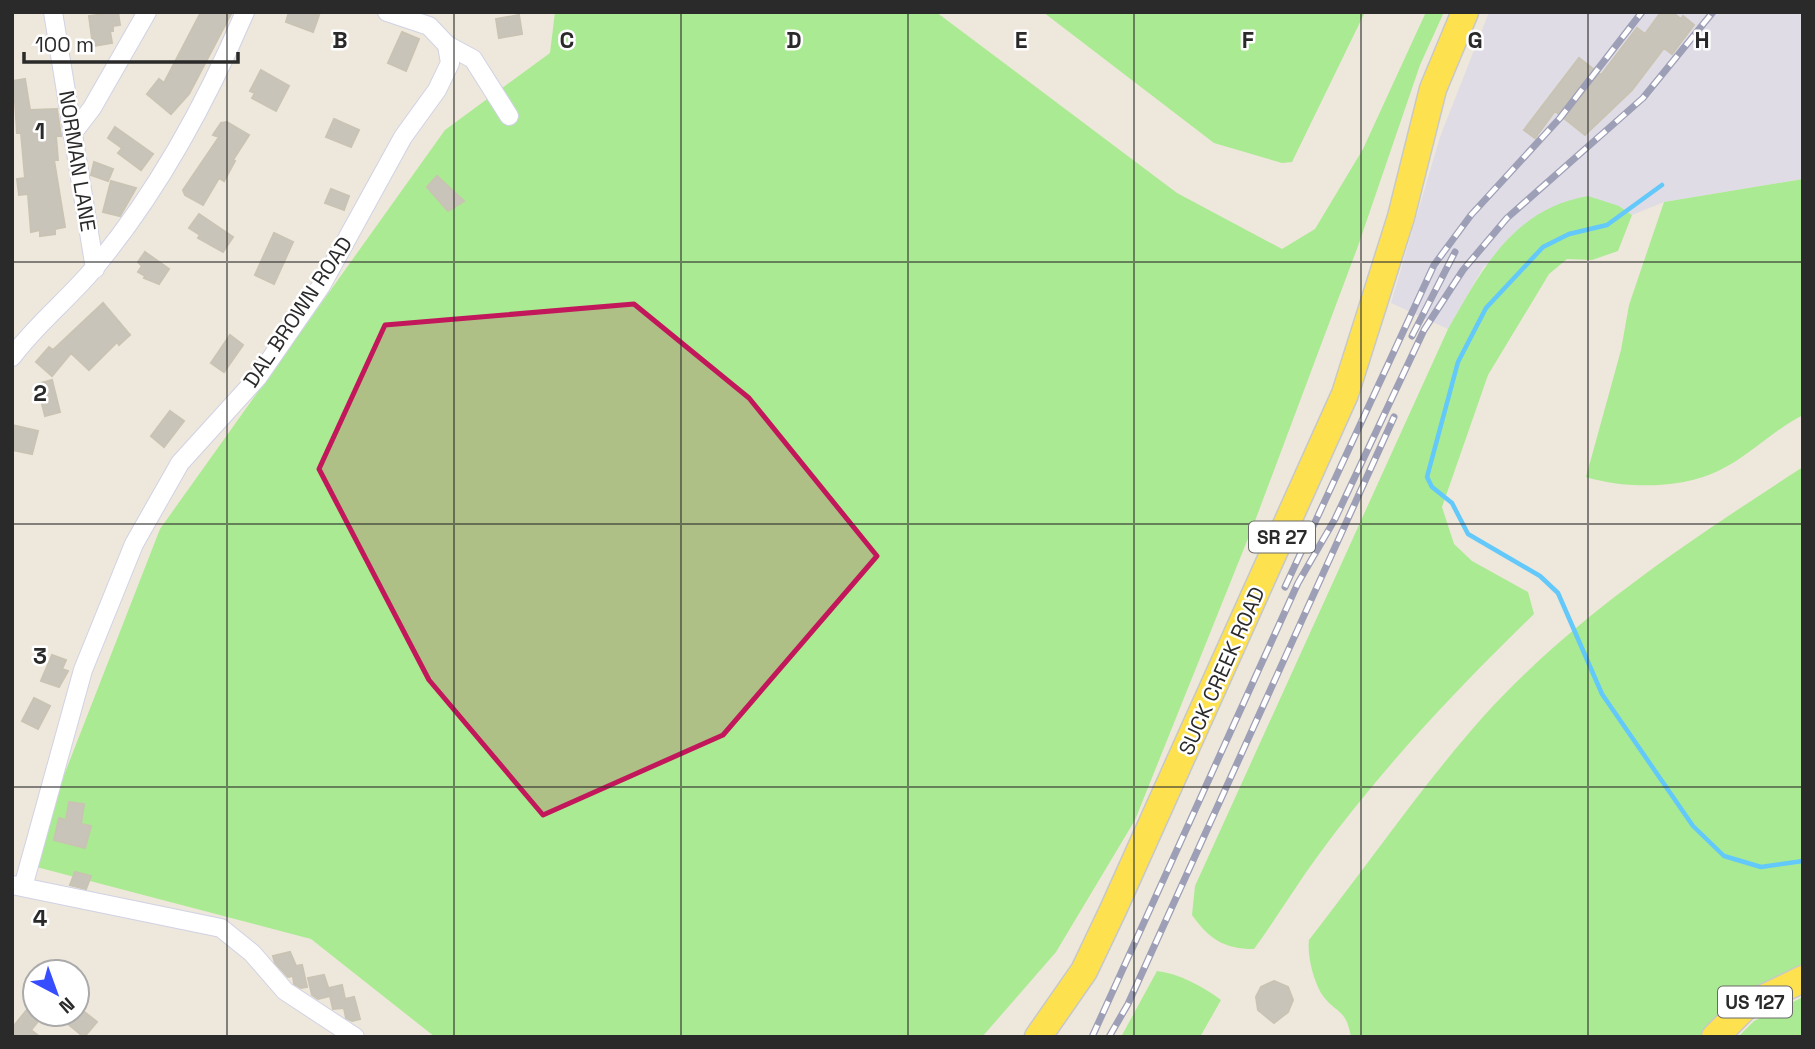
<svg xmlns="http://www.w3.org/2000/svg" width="1815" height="1049" viewBox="0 0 1815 1049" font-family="'Space Grotesk',sans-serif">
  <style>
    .industrial { fill: #dfdce5 }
    .green { fill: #aaea92 }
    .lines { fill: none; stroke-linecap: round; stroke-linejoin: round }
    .stream { stroke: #63c8fa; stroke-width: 4.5 }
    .building { fill: #c9c4ba; stroke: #c9c3b4; stroke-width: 2 }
    .street-casing { stroke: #d0d2e5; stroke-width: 20 }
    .primary-casing { stroke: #c8c8c8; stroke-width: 29 }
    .street { stroke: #fff; stroke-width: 18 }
    .primary { stroke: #fee14f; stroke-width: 26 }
    .rail-casing { stroke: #9d9fb7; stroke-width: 7 }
    .rail { stroke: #fff; stroke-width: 4.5; stroke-dasharray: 13; stroke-linecap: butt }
    .marked { fill: #c2185b; fill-opacity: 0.2; stroke: #c2185b; stroke-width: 5; stroke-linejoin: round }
    .grid { fill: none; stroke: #2a2a2a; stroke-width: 2; stroke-opacity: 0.55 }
    .labels { text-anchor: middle; stroke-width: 5; stroke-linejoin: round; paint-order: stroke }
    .shield { fill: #fff; stroke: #6a6a6a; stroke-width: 2 }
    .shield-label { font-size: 19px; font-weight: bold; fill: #2a2a2a }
    .street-label { font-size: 21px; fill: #2a2a2a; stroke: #fff }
    .grid-label { font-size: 23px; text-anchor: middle; font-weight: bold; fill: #2a2a2a; stroke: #fff; stroke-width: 5; stroke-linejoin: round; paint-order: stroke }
  </style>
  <rect width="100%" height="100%" fill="#eee7db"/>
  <path class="industrial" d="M1489,12H1803V179L1664,202L1632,215L1619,206L1484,266L1448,329L1391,303L1440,137Z"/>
  <path class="green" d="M555,12H936L1177,193L1282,249L1315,229L1363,149L1426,12H1444L1420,65L1358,246L1255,521L1135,820L1056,952L982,1037H435L311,939L29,865L160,529L445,130L550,53Z
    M1043,12H1365L1292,162L1282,163L1214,143Z
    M1803,179V415C1773,430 1748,457 1718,471C1680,489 1625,489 1586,477L1621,350L1629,305L1664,202Z
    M1588,196L1619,206L1632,215L1618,251L1592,260L1567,259L1549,274L1488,375L1442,507L1454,544L1472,561L1528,592L1534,614C1456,690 1381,769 1317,857C1295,887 1276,919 1254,949C1224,949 1209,939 1192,915L1195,886L1448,329C1483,268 1513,209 1588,196Z
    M1803,467V966L1707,1027L1700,1037H1351C1346,1007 1335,1014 1321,993C1313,979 1307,955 1309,940C1366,867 1421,787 1482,718C1573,617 1689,541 1803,467Z
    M1157,971C1180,974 1202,986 1221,1000L1200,1037H1121Z
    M1803,997V1037H1738L1754,1021Z"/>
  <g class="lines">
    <path class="stream" d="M1662,185L1607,225L1569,234L1543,247L1486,308L1458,362L1427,477L1432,487L1452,503L1468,534L1540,576L1558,593L1602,694L1693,826L1724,856L1761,867L1803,861"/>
  </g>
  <path class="building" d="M118,12L120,25L113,26V31H110L112,43L93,46L89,16Z
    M201,12H232L189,94L171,114L147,94L159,79L164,83Z
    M289,12L319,15L313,32L286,22Z
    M1661,12H1672L1681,19L1683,16L1694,25L1672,54L1664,48L1632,90L1585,135L1555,111L1535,138L1524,130L1579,58L1601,75L1637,28L1645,34Z
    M519,15L522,34L499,38L496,19Z
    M402,32L419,39L406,71L388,63Z
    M261,70L289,86L276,111L252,98L255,93L250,91Z
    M25,79L30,110L57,109L61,136H56L58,160H54L65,227L55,229V234L40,236V230L31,232L28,194L19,195L17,179L25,178L21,133H17L15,101H12V81Z
    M334,119L359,130L351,147L326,137Z
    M227,122L249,135L233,160L235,161L224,181L219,178L203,205L185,195L183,190L219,137L213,135L221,123Z
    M115,127L153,154L141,170L118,153L122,148L108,138Z
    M94,162L113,169L108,181L91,175Z
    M437,176L464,201L448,211L427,187Z
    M111,181L136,188L120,216L103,212Z
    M331,189L349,196L344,210L325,203Z
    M199,214L233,237L223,252L198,238L200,235L189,228Z
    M274,233L293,242L274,284L255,275Z
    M145,252L169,269L159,284L144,278L145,276L138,272L142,266L138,262Z
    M103,303L130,335L119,345L117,342L89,370L71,353L52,376L36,362L49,347L53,350Z
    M230,335L243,345L224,372L211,363Z
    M52,380L60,412L45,416L37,384Z
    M170,411L184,421L164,447L151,436Z
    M12,425L38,431L32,454L12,450Z
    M52,655L66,660L62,669L68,671L59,687L41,681Z
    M34,698L50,706L38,729L22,721Z
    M69,802L84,804L81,824L91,826L85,848L54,840L59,818L66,820Z
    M75,872L91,876L86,889L70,885Z
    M290,952L296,966L302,965L307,987L301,988L294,984L293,976L288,977L275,963L273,956Z
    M324,975L330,993L329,988L342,985L345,999L354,997L360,1019L352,1021L346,1018L344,1008L333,1009L330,996L318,999L312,995L308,978Z
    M1274,981L1288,987L1293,1000L1288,1012L1274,1023L1258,1010L1256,997L1261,987Z
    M35,1000V1014H44L31,1030L40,1037H12V1028Z
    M77,1006L97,1022L84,1037L56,1014H77Z"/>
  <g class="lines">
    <defs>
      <path id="street" d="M53,12L95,269
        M387,12L429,26L447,45L473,59L509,116
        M72,134L92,108L147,12
        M12,357C37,323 70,298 96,266C159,190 206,103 245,12
        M12,885L221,928L252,953L285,991L355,1037
        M23,887L83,670L134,544L180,463L258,377L321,286L403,137L437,90L450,63L447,45"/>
      <path id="primary" d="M1038,1037L1084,971L1113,910L1345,394L1401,217L1433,89L1465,12
        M1715,1037L1745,1007L1803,979"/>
    </defs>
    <use href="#street" class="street-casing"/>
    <use href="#primary" class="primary-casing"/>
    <use href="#street" class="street"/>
    <use href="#primary" class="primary"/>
    <defs>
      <path id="rail" d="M1412,336L1455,252
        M1285,587L1434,265L1471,215L1560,118L1642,12
        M1092,1037L1298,583L1335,519L1424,330L1463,270L1507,218L1643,98L1713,12
        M1109,1037L1128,1004L1394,417"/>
    </defs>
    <use href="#rail" class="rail-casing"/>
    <use href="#rail" class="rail"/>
  </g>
  <path class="marked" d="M634,304L749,398L877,556L723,735L543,815L429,680L319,469L385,325Z"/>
  <path class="grid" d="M227,12V1037M454,12V1037M681,12V1037M908,12V1037M1134,12V1037M1361,12V1037M1588,12V1037M12,262H1803M12,524H1803M12,787H1803"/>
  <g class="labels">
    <g class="shield">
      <rect x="1249" y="521.5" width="66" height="31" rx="5"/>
      <rect x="1718" y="986.5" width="74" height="31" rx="5"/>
    </g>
    <g class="shield-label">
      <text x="1282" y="544">SR 27</text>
      <text x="1755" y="1009">US 127</text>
    </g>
    <g class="street-label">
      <text transform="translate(77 161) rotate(81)" y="7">NORMAN LANE</text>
      <text transform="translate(298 312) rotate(-56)" y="7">DAL BROWN ROAD</text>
      <text transform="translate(1222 671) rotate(-66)" y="7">SUCK CREEK ROAD</text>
    </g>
  </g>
  <g class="grid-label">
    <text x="340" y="48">B</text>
    <text x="567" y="48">C</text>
    <text x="794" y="48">D</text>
    <text x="1021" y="48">E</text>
    <text x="1248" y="48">F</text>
    <text x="1475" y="48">G</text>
    <text x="1702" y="48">H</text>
    <text x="40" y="139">1</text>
    <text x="40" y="401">2</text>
    <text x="40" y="664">3</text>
    <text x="40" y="926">4</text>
  </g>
  <rect width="1815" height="1049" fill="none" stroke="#2a2a2a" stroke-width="28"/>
  <g transform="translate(56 993) rotate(139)"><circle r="33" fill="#ffffff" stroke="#aaaaaa" stroke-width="2"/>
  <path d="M0-5L12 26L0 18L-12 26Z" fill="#364eff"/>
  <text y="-10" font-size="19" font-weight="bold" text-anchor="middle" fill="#2a2a2a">N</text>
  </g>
  <path d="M24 52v10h214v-10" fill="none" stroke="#2a2a2a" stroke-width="3.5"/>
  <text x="35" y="52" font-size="21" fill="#2a2a2a" stroke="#ffffff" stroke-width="5" paint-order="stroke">100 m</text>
</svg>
